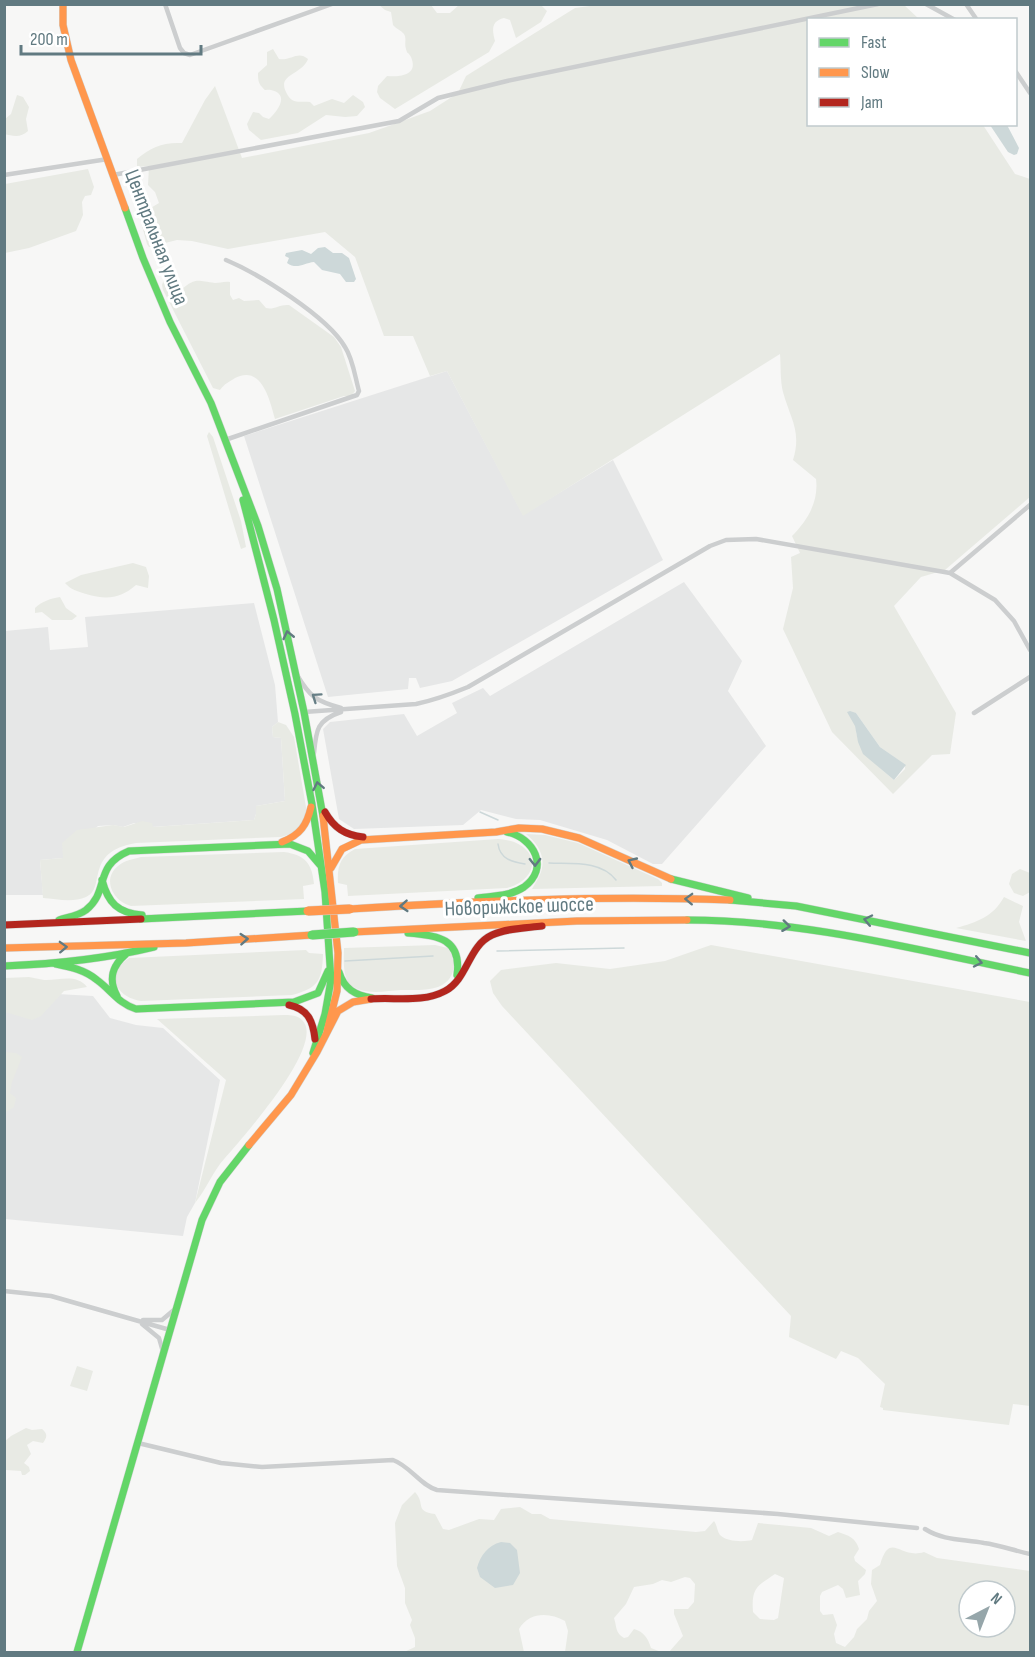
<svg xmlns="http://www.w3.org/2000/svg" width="1035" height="1657" viewBox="0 0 1035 1657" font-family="'Sofia Sans Condensed',sans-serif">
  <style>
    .built { fill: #e6e7e7 }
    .green { fill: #e8eae4; fill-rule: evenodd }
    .water { fill: #cdd8d9 }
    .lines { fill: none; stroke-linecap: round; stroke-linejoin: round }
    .stream { stroke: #cdd8d9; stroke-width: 1.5 }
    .fast-casing { stroke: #d2d4d4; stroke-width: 8 }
    .slow-casing { stroke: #d2d4d4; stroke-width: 8 }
    .jam-casing { stroke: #d2d4d4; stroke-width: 8 }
    .street { stroke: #cccecf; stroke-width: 4.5 }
    .fast { stroke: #63d668; stroke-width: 7 }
    .slow { stroke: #ff974d; stroke-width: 7 }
    .jam { stroke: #b3261e; stroke-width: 7 }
    .fast-bridge-casing { stroke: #d4d5d5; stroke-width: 10; stroke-linecap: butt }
    .slow-bridge-casing { stroke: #d4d5d5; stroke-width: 10; stroke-linecap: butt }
    .fast-bridge { stroke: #63d668; stroke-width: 9 }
    .slow-bridge { stroke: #ff974d; stroke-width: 9 }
    .oneway { stroke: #617a81 }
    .oneway2 { stroke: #667e85 }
    .labels { text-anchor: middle; stroke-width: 6; stroke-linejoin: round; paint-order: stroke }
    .street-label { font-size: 21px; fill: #617a81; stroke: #fff }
  </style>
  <rect width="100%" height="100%" fill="#f7f7f6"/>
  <path class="built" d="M447,371L523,515L613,460L663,560L452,681L420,688L416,678H409L408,689L328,697L244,436Z
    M684,582L742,661L728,691L766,746L662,864H653L607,840L540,820L516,819L481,810L463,825L354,829L339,819L323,729L330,722L404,714L417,736L457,713L452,703L483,688L490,696Z
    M254,603L275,685L278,722L272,727L273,737L281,738L285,801L256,806V814L254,820L152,827L134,823L123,827L113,825L98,826L63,858L40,860L43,895H5V631L48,627L50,650L88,647L85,617Z
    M4,991L93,996L110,1018L136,1025L163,1028L220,1080L195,1203L187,1217L183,1236L5,1219Z"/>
  <path class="green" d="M604,4L904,5L919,19L808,20V124L983,125L1015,174L1030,179V497L945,570L921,577L894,606L956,713L950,754L932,755L893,794L832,732L783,629L793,588L791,557L800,553L792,536C807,521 819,502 816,479L793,460C802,431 790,418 783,392C780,380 781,366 780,354L523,516L447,371L430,376L413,336H384L355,257L325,232L228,249L192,241L177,240L149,247L147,244L138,211L149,209L159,203L155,192L148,185L149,166L137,167V159C151,147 163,142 182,143L205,100L215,86L242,158L369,133L386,127L430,111L458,93L466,76L575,8ZM856,713L880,747L905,765V769L894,780C870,759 852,748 856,713Z
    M541,5L547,11L541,22L516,38L510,20L504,18C491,21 492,30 495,41L489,52L395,109L380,98L377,92L378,86L387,76C399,77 419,76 411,57C407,50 408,56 406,49C404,43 407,39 404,34C401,30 396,29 393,25L391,12L385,10L379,5H431L437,13H450L459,5Z
    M273,49L279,59C291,61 298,50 308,59C302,75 277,74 286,92C292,105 298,101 310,102L314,106L332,99L344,103L353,95L363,102L365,107L357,116L345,117L326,115L298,133L261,140L249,130L247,124L253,112L259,113L263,117L269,119C278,111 290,94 271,90C265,89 266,92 262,87C258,83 258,78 258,73L267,65V52Z
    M17,95L23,97L29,107L26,119L28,131C21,138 13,136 4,134L5,119L11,114Z
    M88,169L94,187L91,195L85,196L82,202L83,215L76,231L29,248L5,253V184Z
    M170,276L181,290C196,277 197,281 215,283C220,283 224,281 230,282V295L233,300L239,298L244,301L259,300L266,308C274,310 280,304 289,305L334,337L341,347L355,391L351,396H344L275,419C270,401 262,364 235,378C229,382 224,384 220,390L213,388L163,290L162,285L164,279Z
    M209,432L213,437L241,521L246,547L241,549L207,436Z
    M133,563L146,567L149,576L148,588L136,585C120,599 106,600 86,594C77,591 71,590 65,583L81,575Z
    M60,597L66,608L77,616L72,620H52L42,612L35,613V608C43,601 49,599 60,597Z
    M278,722L286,725L294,737L306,807C307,825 296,833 281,837L136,843C83,852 107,888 86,897C73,903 56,899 43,898L40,860L63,858L62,843L77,830L113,825L124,827L142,821L152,823L153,827L254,820L256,814V806L285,801L281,738L273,737L272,727Z
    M526,834L545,835L578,843L658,879L662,883V886L532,889C535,883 539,878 541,872C546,856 538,844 526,834Z
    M498,839C538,841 545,877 507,888L348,896L347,885L338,883C337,866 340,857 355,849Z
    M284,852C305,855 312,863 314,884L303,886L304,899L131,906C114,902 101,880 118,866C125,860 134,859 141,857Z
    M1020,869L1030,873V892L1023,896L1014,893L1009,884L1012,874Z
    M1004,897L1023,906L1019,922L1026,941L956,928C977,922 993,917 1004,897Z
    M435,945L448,948C457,962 456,980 438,987C427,991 412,990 401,990C386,991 362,996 350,984C342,975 344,959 344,948Z
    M711,945L1030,1002V1406L1013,1404L1009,1425L883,1410V1408L880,1407L885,1384L858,1358L841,1351L836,1359L789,1337L791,1316L502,1006L493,993L490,981L501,970L556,963L610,969L665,961Z
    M306,950L309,953L323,954C322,980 319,988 292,995L141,1001C115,997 105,974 129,958Z
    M29,977C34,978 39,979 44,980C58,981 76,973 87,987L64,991L41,1016L32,1020L5,1012V978Z
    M284,1015C290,1015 297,1015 302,1020C328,1044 237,1144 220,1164C211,1176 205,1191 195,1203L226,1080L157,1019Z
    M5,1052L16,1053L22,1057L12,1082L10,1093L16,1098L14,1107L5,1113Z
    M77,1366L93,1371L87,1391L70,1386Z
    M26,1428L32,1430L42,1429C48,1434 47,1437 43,1443L33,1441L27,1445L31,1454L24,1463L29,1467L30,1471L25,1475H22L21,1471L6,1470L4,1442L11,1436Z
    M415,1492C426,1504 414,1511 435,1514L443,1529L449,1530L479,1519L494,1520L501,1509L520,1507L532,1514H541L550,1519L696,1532L705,1531L714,1521C717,1525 717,1531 720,1535C727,1542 744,1542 752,1540L758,1523L811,1528L829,1536L838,1532C848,1535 856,1538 859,1549L854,1557L855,1561L866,1570L865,1574L858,1581L860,1595L846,1598L843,1589L838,1585L822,1592L820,1596V1611L823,1615L833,1614L837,1625L834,1634L836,1643L845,1647L854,1637L857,1629L867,1619L869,1611L877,1601L871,1584L872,1570L880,1565C890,1530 900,1560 924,1552L937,1558L1030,1571V1652H669L683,1636L674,1614V1609H688L694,1602L695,1584L690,1578L685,1577L671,1582L662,1580L653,1584L634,1587L626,1604L614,1618C617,1627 615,1633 624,1638L628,1637L634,1629C644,1632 648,1638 651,1648L661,1652H565L568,1631L565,1621C549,1612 529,1612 519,1629L524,1652H404L415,1647V1638L410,1625L412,1620L405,1603V1588L397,1566L395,1523L402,1505ZM775,1574L784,1578L778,1618L774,1620L760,1619L753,1612C751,1587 758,1586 775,1574ZM969,1591H1005V1627H969Z"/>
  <path class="water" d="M990,125H1007L1019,148L1017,154L1014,155L1008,152Z
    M325,247L333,253H342L349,258L356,279L354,282H346L340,274L322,270L314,262C304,263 297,270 287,263L289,258L285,256L286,253L302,250L311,254L318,248Z
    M850,711L856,713L880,747L906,765L894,780L863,754L858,742L855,726L847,712Z
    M501,1542L510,1543L517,1550L520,1573L513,1585L495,1588L480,1577L477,1568C480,1556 488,1545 501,1542Z"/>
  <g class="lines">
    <path class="stream" d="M480,812L498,820
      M498,844C500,859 512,862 525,864
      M549,863C571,864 601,860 616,880
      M497,951L624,948
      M345,961L433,956"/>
    <defs>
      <path id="fast" d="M125,208L143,258L170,322L211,403L258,526L277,589L304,712L323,816
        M243,500L274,620L295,714L312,804L325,892L331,980L325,1014L313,1053
        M671,879L748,898
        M102,880C108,903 118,913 142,915
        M478,898C493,896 511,896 524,887C550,868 534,838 507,832
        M730,900L796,906L1030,953
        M141,919L308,911
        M59,920C68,917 78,916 86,910C110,891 93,866 129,851L290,844L308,851L320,865
        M687,920C803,920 917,950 1030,973
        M408,933C438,935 462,939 457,975
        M56,964C71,967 85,970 97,980C111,990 119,1004 136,1009L294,1002L318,993L328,971
        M4,966C55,964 105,959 154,947
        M339,972C344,989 355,995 372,998
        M117,996C108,979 112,966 126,954
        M77,1652L202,1220L220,1182L249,1145"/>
      <path id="slow" d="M63,4V25L71,60L125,208
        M323,816L338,953L337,991L327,1031
        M282,842C300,835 307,825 311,807
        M331,868L342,849L361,840L496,832L519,828L542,829L579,838L671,879
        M350,909C476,901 603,895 730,900
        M354,932L577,921L687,920
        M4,948L186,943L312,935
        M249,1145L291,1095L317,1052L338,1011L353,1002L371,999"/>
      <path id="jam" d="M325,812C334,828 345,835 363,837
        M4,925L141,919
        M371,999C395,997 423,1003 445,991C468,979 468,946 492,935C507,928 526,928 542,926
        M289,1005C308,1009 313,1021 315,1039"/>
    </defs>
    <use href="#fast" class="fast-casing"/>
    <use href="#slow" class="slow-casing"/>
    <use href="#jam" class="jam-casing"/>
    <path class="street" d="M165,4L180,48L184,53L190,55L332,4
      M926,4L955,20
      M966,4L977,20
      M1016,72L1030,93
      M4,175L108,159
      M113,175L399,121L438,98L507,81L878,4
      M225,440L357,395L359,391C355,377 353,359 345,347C327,316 259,274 226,260
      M950,573L1030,505
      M297,675C310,697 316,701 341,708
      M304,712L416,704C435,700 451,694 468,687L710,546L726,540L756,539L950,573L995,600L1014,621L1030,650
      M974,713L1030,677
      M314,753C316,730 317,720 341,712
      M4,1291L51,1296L170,1330
      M143,1320H162L175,1309
      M142,1324L159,1338L163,1352
      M138,1443L221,1463L262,1467L393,1460C410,1466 420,1485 437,1490L778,1514L917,1528
      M925,1529C944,1541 963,1539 984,1543C1000,1545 1015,1551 1030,1554"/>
    <use href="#fast" class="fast"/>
    <use href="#slow" class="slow"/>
    <use href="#jam" class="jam"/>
    <defs>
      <path id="fast-bridge" d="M312,935L354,932"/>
      <path id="slow-bridge" d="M308,911L350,909"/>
    </defs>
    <use href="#fast-bridge" class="fast-bridge-casing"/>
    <use href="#slow-bridge" class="slow-bridge-casing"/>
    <use href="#fast-bridge" class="fast-bridge"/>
    <use href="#slow-bridge" class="slow-bridge"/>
  </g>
  <defs><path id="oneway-chevron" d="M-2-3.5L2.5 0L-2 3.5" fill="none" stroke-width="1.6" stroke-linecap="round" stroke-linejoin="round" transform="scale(1.5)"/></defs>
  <g class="oneway">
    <use href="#oneway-chevron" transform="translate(288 635) rotate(-103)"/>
    <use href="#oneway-chevron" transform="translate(318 786) rotate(-101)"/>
    <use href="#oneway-chevron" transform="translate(535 862) rotate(89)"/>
    <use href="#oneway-chevron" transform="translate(632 862) rotate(-155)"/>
    <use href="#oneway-chevron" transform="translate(689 899) rotate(-178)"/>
    <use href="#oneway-chevron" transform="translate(404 906) rotate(176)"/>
    <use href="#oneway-chevron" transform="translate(868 920) rotate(-168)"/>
    <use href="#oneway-chevron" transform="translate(786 926) rotate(7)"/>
    <use href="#oneway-chevron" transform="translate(244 939) rotate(-4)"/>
    <use href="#oneway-chevron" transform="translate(63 947) rotate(-2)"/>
    <use href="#oneway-chevron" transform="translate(978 962) rotate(12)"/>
  </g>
  <use class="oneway2" href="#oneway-chevron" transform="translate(316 697) rotate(-145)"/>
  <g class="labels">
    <g class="street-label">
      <text transform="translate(157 237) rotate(69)" y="7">Центральная улица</text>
      <text transform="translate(519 906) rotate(-2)" y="7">Новорижское шоссе</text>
    </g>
  </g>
  <rect width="1035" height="1657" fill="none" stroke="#617a81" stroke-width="12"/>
  <rect x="807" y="18" width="210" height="108" fill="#ffffff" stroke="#c0cacd" stroke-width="1.5"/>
  <rect x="819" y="38" width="30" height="9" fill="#63d668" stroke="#c0cacd" stroke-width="1.5"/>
  <text x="861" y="48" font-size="18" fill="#617a81">Fast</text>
  <rect x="819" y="68" width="30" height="9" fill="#ff974d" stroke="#c0cacd" stroke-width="1.5"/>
  <text x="861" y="78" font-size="18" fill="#617a81">Slow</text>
  <rect x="819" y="98" width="30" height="9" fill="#b3261e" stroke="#c0cacd" stroke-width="1.5"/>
  <text x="861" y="108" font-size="18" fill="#617a81">Jam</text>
  <g transform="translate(987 1609) rotate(42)"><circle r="28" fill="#ffffff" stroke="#c0cacd" stroke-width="1.5"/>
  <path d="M0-4.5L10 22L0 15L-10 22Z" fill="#96a6aa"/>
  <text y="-9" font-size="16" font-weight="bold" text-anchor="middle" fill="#617a81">N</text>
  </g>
  <path d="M21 45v9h180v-9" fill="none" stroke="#617a81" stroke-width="3"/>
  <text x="30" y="45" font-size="18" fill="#617a81" stroke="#ffffff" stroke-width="4.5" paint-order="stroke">200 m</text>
</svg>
